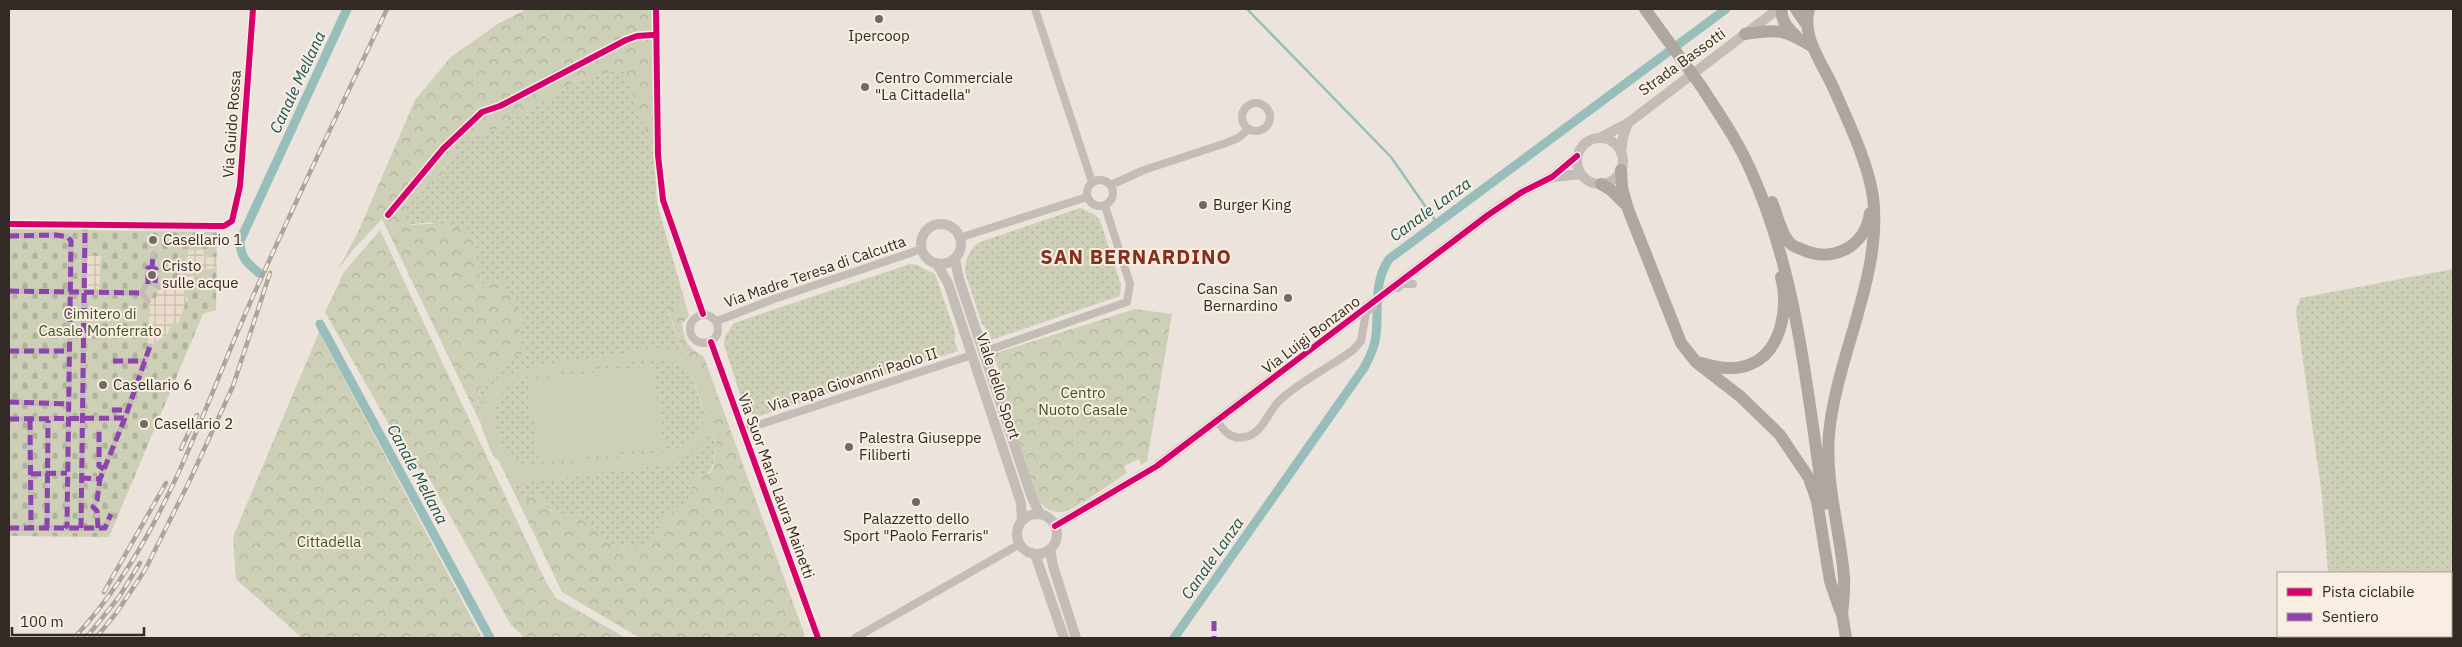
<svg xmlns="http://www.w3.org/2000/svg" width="2462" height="647" viewBox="0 0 2462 647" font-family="'IBM Plex Sans',sans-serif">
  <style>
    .grass { fill: url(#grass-dots) }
    .forest { fill: url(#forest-crowns) }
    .cemetery { fill: url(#cemetery-stones) }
    .pitch { fill: #cdd0b6; fill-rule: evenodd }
    .plaza { fill: url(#plaza-grid) }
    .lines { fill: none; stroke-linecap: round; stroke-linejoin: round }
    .stream { stroke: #98bebc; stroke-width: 2.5 }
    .canal { stroke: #98bebc; stroke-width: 9 }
    .pedestrian { stroke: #c4bcb6; stroke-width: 5.5 }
    .minor { stroke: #c4bcb6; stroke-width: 8 }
    .tertiary { stroke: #c4bcb6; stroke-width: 10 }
    .trunk { stroke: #aea6a0; stroke-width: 12 }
    .rail-casing { stroke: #aba5a0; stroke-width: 4.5 }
    .rail { stroke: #f9eee2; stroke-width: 2.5; stroke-dasharray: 8; stroke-linecap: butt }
    .trunk-bridge { stroke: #aea6a0; stroke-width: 12 }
    .quiet { stroke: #8e44ad; stroke-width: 5; stroke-dasharray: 10 5; stroke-linecap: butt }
    .cycleway-casing { stroke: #f9eee2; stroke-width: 9 }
    .cycleway { stroke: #d6006c; stroke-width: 6 }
    .poi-dot { fill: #736a65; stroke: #f9eee2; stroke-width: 2 }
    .labels { text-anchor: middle; stroke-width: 4; stroke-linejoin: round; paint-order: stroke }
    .poi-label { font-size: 15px; fill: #332925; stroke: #f9eee2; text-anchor: start }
    .street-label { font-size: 15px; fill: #332925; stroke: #f9eee2 }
    .park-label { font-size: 15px; fill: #445228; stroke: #f9eee2 }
    .water-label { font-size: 16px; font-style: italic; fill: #1a5355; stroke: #f9eee2 }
    .district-label { font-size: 20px; font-weight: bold; letter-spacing: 1px; fill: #83311d; stroke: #f9eee2 }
  </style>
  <defs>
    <pattern id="grass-dots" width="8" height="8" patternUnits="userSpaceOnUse" patternTransform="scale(1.25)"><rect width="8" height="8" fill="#cdd0b6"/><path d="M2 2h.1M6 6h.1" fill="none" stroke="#b0b39c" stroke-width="1.8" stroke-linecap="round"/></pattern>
    <pattern id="forest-crowns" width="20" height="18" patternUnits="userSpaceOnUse" patternTransform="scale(1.25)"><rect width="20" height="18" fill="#cdd0b6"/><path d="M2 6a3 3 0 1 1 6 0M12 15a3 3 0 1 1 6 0" fill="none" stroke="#b0b39c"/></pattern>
    <pattern id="cemetery-stones" width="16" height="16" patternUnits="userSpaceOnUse" patternTransform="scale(1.25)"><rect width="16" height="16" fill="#cdd0b6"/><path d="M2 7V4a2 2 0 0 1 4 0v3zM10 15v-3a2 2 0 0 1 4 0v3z" fill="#b0b39c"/></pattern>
    <pattern id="plaza-grid" width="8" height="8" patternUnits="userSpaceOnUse" patternTransform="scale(1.25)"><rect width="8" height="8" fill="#eadbcb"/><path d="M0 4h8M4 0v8" fill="none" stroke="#c9bcae"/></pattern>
  </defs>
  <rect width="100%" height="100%" fill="#ebe3dc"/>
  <path class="grass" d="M624,68L654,155L657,203L684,298L667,309L716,444C713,471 715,470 691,484L695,496C673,511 659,519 651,545L618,548L578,518L519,501L476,407L480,387L497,368L523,353L482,284L477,263L432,222L407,225L405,203L444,173L458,140L499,128L576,81Z
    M1080,208L1094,214L1100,220L1121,285L1120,296L991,340L989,332L982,324L965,272C964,262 971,246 980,242Z
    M910,264L917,265L935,274L955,332V342L958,351L760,416L750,413L745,409L724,345L725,336L734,323Z
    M2453,269V638H2333V636H2451V573H2328L2322,496L2296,311L2300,298Z"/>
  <path class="forest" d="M527,9H652L654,155L624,69L576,81L499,128L458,140L444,173L405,203L408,225L446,223L472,235L482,284L501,279L525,319L519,331L524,353L497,368L480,387L476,407L519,500L544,495L548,510L578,517L618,548L651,544C659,519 673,511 694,496L691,484L695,474L710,473L714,466L716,443L667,308L684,298L689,316L682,324C685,343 688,347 704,357L804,633L803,638H640L562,592L382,219L352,251L339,268L359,230L415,100L451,57L499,23Z
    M380,230L546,582L556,598L626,638H525L511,625L424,469H414L325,312L344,272Z
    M1135,309L1172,314L1147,461L1141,465L1139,459L1124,466L1127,473C1114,481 1075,510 1062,512C1050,513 1042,506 1036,497L996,371L999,370L993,354Z
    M319,332L482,638H302L236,579L233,537Z"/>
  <path class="cemetery" d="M9,229L217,232L216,310L203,314L109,537L9,536Z"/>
  <path class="pitch" d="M657,348C710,351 737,413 697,449C690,456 680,460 670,464L511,485L510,472L493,456L482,429V404L494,384L502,377L532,367ZM656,359C714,365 725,441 664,452L534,467C499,463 481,408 510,385C516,380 524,378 532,376Z
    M653,365L664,447L539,463L528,381Z"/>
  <path class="plaza" d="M188,250H204V258L217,257V268L199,271L194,284L189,283L183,296L188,298L178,324L173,322L167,335L156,342L153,348L148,345L150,307L146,303L150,299L156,298L160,285L171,284L187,265Z
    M84,255L101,256L99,293H83Z"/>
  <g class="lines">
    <path class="stream" d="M1247,9L1391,157L1437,223"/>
    <path class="canal" d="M259,273C247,263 240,257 240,241L347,9
      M320,324L490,638
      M1174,638L1364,368C1370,357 1375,347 1376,335C1379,308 1373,283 1389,259L1726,9"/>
    <path class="pedestrian" d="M9,236L56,235L68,237L71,241L67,525L65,528
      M152,269L153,254
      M148,284V268L156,269L155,283
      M9,291L142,293
      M148,301L142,293L145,286L151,282L159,287
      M9,351H68
      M113,361H145
      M126,386L137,385
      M9,402L68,404
      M112,410H128
      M9,419L125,418
      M30,420L31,528
      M99,432V466L104,469
      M31,474L67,473
      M81,478L100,479L125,418L150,346
      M9,528H105L111,514
      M47,528L48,420
      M81,528L85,230
      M98,528L97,511L93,507L97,500L100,479"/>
    <path class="minor" d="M656,9L658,155L663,200L703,314
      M1035,9L1092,182
      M1242 117a14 14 0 1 1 28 0a14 14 0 1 1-28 0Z
      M1087 193a13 13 0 1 1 26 0a13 13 0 1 1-26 0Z
      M1111,185L1144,170L1226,143L1238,138L1249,129
      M9,224L215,226H224L232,221L240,186L253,9
      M959,238L1087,197
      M1398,288L1402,284H1413
      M690 329a14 14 0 1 1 28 0a14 14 0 1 1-28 0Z
      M717,321L774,299L922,249
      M711,342L818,638
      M983,352L1127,302L1130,284L1105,206
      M1217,421C1224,431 1231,440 1245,437C1262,434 1268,412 1279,401C1300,381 1329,368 1353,350L1361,341L1366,312L1373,307
      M743,430L972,355
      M855,638L1020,544"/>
    <path class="tertiary" d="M1600,138L1628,123L1778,9
      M1577 161a23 23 0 1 1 46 0a23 23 0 1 1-46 0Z
      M1621,153L1623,137L1628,123
      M1553,177L1581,174
      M921 244a20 20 0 1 1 40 0a20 20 0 1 1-40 0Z
      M955,259L959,279L1032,498L1040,514
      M937,264L948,283L1021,503L1022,521
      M1017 534a20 20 0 1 1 40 0a20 20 0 1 1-40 0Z
      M1055,526L1157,466L1488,215L1522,192L1552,177L1577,156
      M1050,549L1053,566L1076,638
      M1035,554L1064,638"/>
    <path class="trunk" d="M1645,9L1663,34
      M1782,9C1780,20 1788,28 1796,36
      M1796,9L1807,25
      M1809,9C1801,36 1822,63 1833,87C1847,119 1868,162 1873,197C1883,274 1836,357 1829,434C1825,483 1840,529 1844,577C1845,589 1843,603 1842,615
      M1745,34C1778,29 1784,29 1813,47
      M1701,86C1719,114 1738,141 1751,171C1798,276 1807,392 1824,504
      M1621,170L1622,188L1628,209L1681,343L1696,362L1741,397L1780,435L1809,478L1817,501L1830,581L1840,610
      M1601,184L1611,190L1625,204
      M1772,202C1777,214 1781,235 1791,244C1793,246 1798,248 1801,249C1832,264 1865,247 1870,213
      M1701,363C1718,368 1735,371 1751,364C1782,351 1789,306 1781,277
      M1841,607L1846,638"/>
    <defs>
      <path id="rail" d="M181,449L197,415
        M104,592L166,483
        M74,638C162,544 199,418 250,303C294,204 341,107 387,9
        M86,638L119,597L140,563
        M96,638L117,612L145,570L190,480L233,386L270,273"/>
    </defs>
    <use href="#rail" class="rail-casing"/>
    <use href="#rail" class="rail"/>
    <path class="trunk-bridge" d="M1663,34L1701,86"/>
    <path class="quiet" d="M9,236L56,235L68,237L71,241L67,525L65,528
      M152,269L153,254
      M148,284V268L156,269L155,283
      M9,291L142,293
      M9,351H68
      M113,361H145
      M126,386L137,385
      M9,402L68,404
      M112,410H128
      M9,419L125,418
      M30,420L31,528
      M99,432V466L104,469
      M31,474L67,473
      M81,478L100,479L125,418L150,346
      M9,528H105L111,514
      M47,528L48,420
      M81,528L85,230
      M98,528L97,511L93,507L97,500L100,479
      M1214,621V638"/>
    <defs>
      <path id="cycleway" d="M656,9L658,155L663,200L703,314
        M388,215L443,149L482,112L500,106L626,40L637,36L652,35
        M9,224L215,226H224L232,221L240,186L253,9
        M711,342L818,638
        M1055,526L1157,466L1488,215L1522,192L1552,177L1577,156"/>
    </defs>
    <use href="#cycleway" class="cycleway-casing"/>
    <use href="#cycleway" class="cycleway"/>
  </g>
  <g class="poi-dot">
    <circle cx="879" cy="19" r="5"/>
    <circle cx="865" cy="87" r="5"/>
    <circle cx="1203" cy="205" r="5"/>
    <circle cx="153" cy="240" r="5"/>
    <circle cx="152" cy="275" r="5"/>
    <circle cx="1288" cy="298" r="5"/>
    <circle cx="103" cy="385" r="5"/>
    <circle cx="144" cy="424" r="5"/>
    <circle cx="849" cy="447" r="5"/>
    <circle cx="916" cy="502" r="5"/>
  </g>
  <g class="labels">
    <g class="poi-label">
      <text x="879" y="41" text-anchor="middle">Ipercoop</text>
      <text x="875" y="83">Centro Commerciale<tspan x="875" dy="17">"La Cittadella"</tspan></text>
      <text x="1213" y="210">Burger King</text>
      <text x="163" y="245">Casellario 1</text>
      <text x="162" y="271">Cristo<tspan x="162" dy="17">sulle acque</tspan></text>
      <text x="1278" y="294" text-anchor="end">Cascina San<tspan x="1278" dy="17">Bernardino</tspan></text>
      <text x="113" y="390">Casellario 6</text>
      <text x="154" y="429">Casellario 2</text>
      <text x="859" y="443">Palestra Giuseppe<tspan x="859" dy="17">Filiberti</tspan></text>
      <text x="916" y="524" text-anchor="middle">Palazzetto dello<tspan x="916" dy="17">Sport "Paolo Ferraris"</tspan></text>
    </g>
    <g class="street-label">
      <text transform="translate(1682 62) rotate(-36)" y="5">Strada Bassotti</text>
      <text transform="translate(232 124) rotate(-86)" y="5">Via Guido Rossa</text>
      <text transform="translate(815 272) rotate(-19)" y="5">Via Madre Teresa di Calcutta</text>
      <text transform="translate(1311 335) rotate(-37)" y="5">Via Luigi Bonzano</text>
      <text transform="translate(853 380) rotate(-18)" y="5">Via Papa Giovanni Paolo II</text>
      <text transform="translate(998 386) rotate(72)" y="5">Viale dello Sport</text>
      <text transform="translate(776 486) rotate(70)" y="5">Via Suor Maria Laura Mainetti</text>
    </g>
    <g class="park-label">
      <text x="100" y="319">Cimitero di<tspan x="100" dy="17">Casale Monferrato</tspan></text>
      <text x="1083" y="398">Centro<tspan x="1083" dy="17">Nuoto Casale</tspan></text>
      <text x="329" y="547">Cittadella</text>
    </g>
    <g class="water-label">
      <text transform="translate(297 82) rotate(-65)" y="6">Canale Mellana</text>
      <text transform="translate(1430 209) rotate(-36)" y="6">Canale Lanza</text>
      <text transform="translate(418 474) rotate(62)" y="6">Canale Mellana</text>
      <text transform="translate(1212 558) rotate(-55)" y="6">Canale Lanza</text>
    </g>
    <g class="district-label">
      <text x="1136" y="264">SAN BERNARDINO</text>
    </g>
  </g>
  <rect width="2462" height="647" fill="none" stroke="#332925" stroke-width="20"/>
  <rect x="2277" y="572" width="175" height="65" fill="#f9eee2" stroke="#aa9f96"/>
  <rect x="2287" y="588" width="25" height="8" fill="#d6006c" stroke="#aa9f96"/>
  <text x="2322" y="597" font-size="15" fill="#332925">Pista ciclabile</text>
  <rect x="2287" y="613" width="25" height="8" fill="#8e44ad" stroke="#aa9f96"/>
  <text x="2322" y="622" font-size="15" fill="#332925">Sentiero</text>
  <path d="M12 627v8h132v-8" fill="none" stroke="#332925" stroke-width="2.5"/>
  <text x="20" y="627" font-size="15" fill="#332925" stroke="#f9eee2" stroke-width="4" paint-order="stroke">100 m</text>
</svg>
